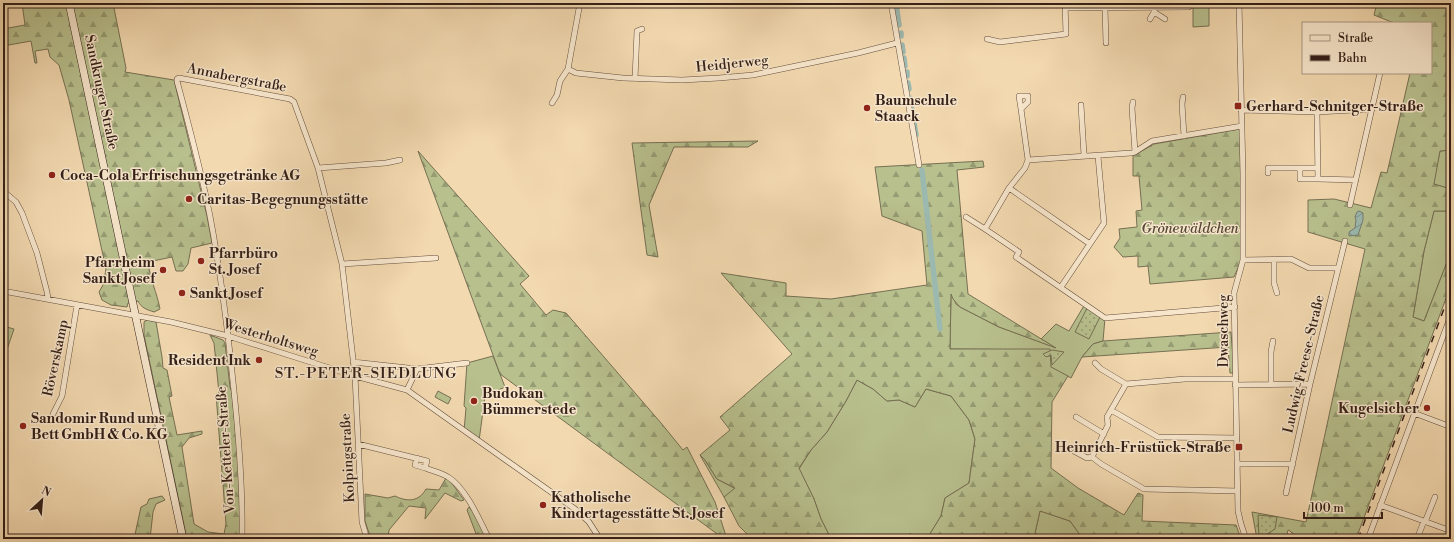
<svg xmlns="http://www.w3.org/2000/svg" width="1454" height="542" viewBox="0 0 1454 542" font-family="'Libre Bodoni',serif">
  <style>
    .grass { fill: #b8c08e; stroke: #767053 }
    .forest { fill: url(#forest-firs); stroke: #767053 }
    .park { fill: url(#park-dots); stroke: #767053 }
    .water { fill: url(#water-waves); stroke: #737c73 }
    .lines { fill: none; stroke-linecap: round; stroke-linejoin: round }
    .canal { stroke: #9cb9b0; stroke-width: 5.5 }
    .street-casing { stroke: #644e3e; stroke-width: 6 }
    .secondary-casing { stroke: #352018; stroke-width: 8 }
    .street { stroke: #f7e6cc; stroke-width: 5 }
    .secondary { stroke: #f7e6cc; stroke-width: 7 }
    .rail { stroke: #352018; stroke-width: 1.5; stroke-dasharray: 7 7; stroke-linecap: butt }
    .poi-dot { fill: #8f2418; stroke: #f7e6cc; stroke-width: 1.5 }
    .labels { text-anchor: middle; stroke-width: 3; stroke-linejoin: round; paint-order: stroke }
    .street-label { font-size: 14px; fill: #352018; stroke: #f7e6cc }
    .poi-label { font-size: 14px; font-weight: bold; fill: #352018; stroke: #f7e6cc; text-anchor: start }
    .park-label { font-size: 14px; font-style: italic; fill: #564836; stroke: #f7e6cc }
    .neighbourhood-label { font-size: 15px; letter-spacing: 1px; fill: #352018; stroke: #f7e6cc }
  </style>
  <defs>
    <pattern id="forest-firs" width="22" height="20" patternUnits="userSpaceOnUse"><rect width="22" height="20" fill="#b8c08e"/><path d="M5 1l3.5 6h-7zM16 11l3.5 6h-7z" fill="#969c73"/></pattern>
    <pattern id="park-dots" width="8" height="8" patternUnits="userSpaceOnUse"><rect width="8" height="8" fill="#b8c08e"/><path d="M2 2h.1M6 6h.1" fill="none" stroke="#969c73" stroke-width="1.8" stroke-linecap="round"/></pattern>
    <pattern id="water-waves" width="16" height="10" patternUnits="userSpaceOnUse"><rect width="16" height="10" fill="#9cb9b0"/><path d="M0 5q4-4 8 0t8 0" fill="none" stroke="#80968e"/></pattern>
  </defs>
  <rect width="100%" height="100%" fill="#f3d9b0"/>
  <filter id="stains"><feTurbulence type="fractalNoise" baseFrequency=".005" numOctaves="4"/><feColorMatrix values="0 0 0 0 .2 0 0 0 0 .09 0 0 0 0 .02 0 0 0 .5 -.17"/></filter>
  <radialGradient id="worn" r=".72"><stop offset=".6" stop-color="#630" stop-opacity="0"/><stop offset="1" stop-color="#630" stop-opacity=".3"/></radialGradient>
  <path class="grass" d="M1193,6H1209V26L1193,27Z
    M1451,150V189L1433,184L1440,151Z
    M1434,211H1451V252L1424,321L1413,317L1424,251Z
    M951,292L956,304L960,307L999,327L1054,347L1041,339L1056,324L1069,331L1085,304L1105,318L1103,341L1093,344L1082,357L1071,378L1050,367V350L950,349Z
    M3,326L14,329L3,361Z
    M493,356L505,387L485,396L479,441L464,431L466,408L464,406L467,363Z
    M857,380L873,389L887,401L899,400L915,407L926,389L951,396L969,420L975,439L969,483L945,498L941,516L928,537L909,534L907,539H831L821,519L814,499L799,469L811,450L827,432L846,401Z
    M438,391L451,398L448,404L435,397Z
    M700,455L705,460L717,479L736,489L724,497Z
    M1040,511L1070,521L1083,539H1045L1035,533Z"/>
  <path class="forest" d="M22,3H113L126,68L125,72L174,80L207,216L212,243L191,248L188,264L183,271H176L172,257L148,262C150,279 157,293 160,309L154,312C148,310 141,308 138,301L128,303L127,307L111,305L102,300L99,292L103,285L106,269L69,100L59,65L50,57L48,49L35,51L37,63H35L31,41L3,46V29L25,25Z
    M1377,3H1451V150L1440,151L1434,184L1451,189V211H1434L1424,251L1413,317L1424,321L1451,252V285L1356,539H1292L1294,535L1290,531L1288,530L1287,534L1282,539H1257L1252,512L1306,522L1365,249L1308,232V200L1334,199L1371,208L1381,172L1387,173L1410,73H1431V23H1394L1374,15Z
    M1240,129L1242,259L1234,277L1150,284L1148,266L1138,267V256L1123,257L1114,247L1120,238L1119,229L1137,227L1136,211L1142,210L1139,176H1133V156L1154,144Z
    M758,141L748,147H674L649,205L658,257L647,255L632,143Z
    M418,151L529,276L520,284L546,315L553,310L566,313L661,423L683,450L687,447L715,502L727,539H724L500,374Z
    M983,161L984,167L957,170L968,294L1056,348L999,327L960,307L953,299L951,294L950,349H1050L1051,367L1068,376L1052,402L1051,468L1078,488L1124,515L1138,493L1143,495L1142,521L1236,525L1241,539H1083L1070,521L1040,511L1035,533L1045,539H907L909,534L928,537L941,516L945,498L969,483L975,439L969,420L951,396L926,389L915,407L899,400L887,401L873,389L857,380L846,401L827,432L811,450L799,468L814,499L821,519L831,539H752L739,526L724,497L735,488L717,479L705,460L700,455L730,430L720,417L792,354L721,273L786,283V296L831,299L927,285L922,231L882,216L875,167Z
    M147,320L156,322L162,357L163,368L167,370L172,396L169,397L177,435L202,431V434L189,438L182,447L194,524L208,532L224,534L226,524L216,394L219,393L214,343L210,335L223,340L225,343L230,387L232,393L239,468L240,539H187L144,335V322Z
    M1231,332L1234,373H1230L1228,347L1082,357L1093,344L1103,341Z
    M446,478L451,482L464,500L461,501L445,493L425,519L426,508L409,506L389,530L388,539H371L365,521V494L388,498L395,496C407,502 419,502 426,489L439,490Z
    M162,496L165,500L156,504L153,512L150,539H134L141,507L147,504L149,499Z
    M469,507L475,514L487,539H478L467,510Z"/>
  <path class="park" d="M1087,308L1100,317L1089,339L1075,332Z
    M1052,350L1064,352L1052,365L1051,355L1046,357L1043,354Z
    M1258,515L1277,517L1275,529L1259,539Z"/>
  <path class="water" d="M1359,211L1363,213V220L1358,235L1349,236V232L1355,228L1356,220L1355,217L1357,212Z"/>
  <g class="lines">
    <path class="canal" d="M896,3L899,25
      M901,33V36
      M902,45L903,52
      M904,58L905,66
      M907,72V76
      M908,83L909,89
      M910,98L911,103
      M912,109L913,114
      M914,123L916,135
      M922,170L940,329"/>
    <defs>
      <path id="street" d="M891,3L919,165
        M1239,3L1243,174V260L1234,293L1238,511L1241,524L1246,539
        M1065,8L1189,7
        M1105,8L1106,43
        M1154,12L1165,19
        M1150,19L1154,12V7
        M987,39L1000,42L1066,34L1065,3
        M568,69L576,73L623,78L682,80L719,78L753,75L858,53L897,43
        M635,79L637,31L642,29
        M1183,97L1182,104L1184,136
        M1133,102L1132,108L1135,152
        M552,103L557,95L560,81L568,69L580,3
        M1081,105L1084,155
        M1021,109L1019,96H1028V102L1021,109L1028,160L1131,153L1135,152L1152,141L1242,126
        M1241,110L1317,112L1372,109
        M1317,112L1318,179H1300V168H1318
        M1028,160L1025,168L1009,188L985,229L1019,252L1016,257L1105,318L1235,307
        M318,168L386,163L400,160
        M1268,173V168H1300
        M1318,179L1356,180
        M1009,188L1090,244
        M3,191L16,202L22,213L37,253L47,292L48,299
        M1350,205L1380,73
        M966,217L985,229
        M1274,259V283L1277,293
        M1243,260L1291,259L1309,268H1338
        M342,264L436,258
        M1061,287L1104,223L1098,156
        M3,291L171,322L228,336L355,376L407,390L575,509L589,522L600,539
        M353,362L417,369L407,390
        M1095,363L1101,369L1126,384L1185,379H1235
        M417,369L467,363
        M1126,384L1111,410L1107,417L1108,425L1092,457L1101,464L1144,489L1238,491
        M1235,385L1310,384
        M1271,385V352L1273,341
        M1111,410L1158,437L1237,438
        M1414,413L1451,427
        M53,414L62,396L77,305
        M1076,417L1104,434
        M358,444L427,461L425,468L415,465L417,458
        M1074,451L1087,458L1092,457
        M1238,464H1293
        M425,468C433,471 442,473 448,477C466,488 480,521 489,539
        M1286,493L1310,384L1345,241
        M1380,505L1451,531
        M1425,522L1435,497
        M242,539C243,489 239,440 234,391C228,332 221,274 210,216C201,170 189,126 177,81V79L179,78L290,99L294,102L318,168L342,264L355,376L362,522L367,539
        M1368,539L1451,315
        M1417,539L1424,521"/>
      <path id="secondary" d="M69,3L183,539"/>
    </defs>
    <use href="#street" class="street-casing"/>
    <use href="#secondary" class="secondary-casing"/>
    <use href="#street" class="street"/>
    <use href="#secondary" class="secondary"/>
    <path class="rail" d="M1358,539L1451,290"/>
  </g>
  <g class="poi-dot">
    <rect x="1234" y="102" width="8" height="8" rx="2"/>
    <circle cx="867" cy="108" r="4"/>
    <circle cx="52" cy="175" r="4"/>
    <circle cx="189" cy="199" r="4"/>
    <circle cx="201" cy="261" r="4"/>
    <circle cx="163" cy="270" r="4"/>
    <circle cx="182" cy="293" r="4"/>
    <circle cx="259" cy="360" r="4"/>
    <circle cx="474" cy="401" r="4"/>
    <circle cx="1427" cy="408" r="4"/>
    <circle cx="23" cy="426" r="4"/>
    <rect x="1235" y="443" width="8" height="8" rx="2"/>
    <circle cx="543" cy="505" r="4"/>
  </g>
  <g class="labels">
    <g class="street-label">
      <text transform="translate(732 63) rotate(-6)" y="5">Heidjerweg</text>
      <text transform="translate(237 77) rotate(11)" y="5">Annabergstraße</text>
      <text transform="translate(102 92) rotate(78)" y="5">Sandkruger Straße</text>
      <text transform="translate(1223 331) rotate(-90)" y="5">Dwaschweg</text>
      <text transform="translate(271 337) rotate(17)" y="5">Westerholtsweg</text>
      <text transform="translate(55 358) rotate(-78)" y="5">Röverskamp</text>
      <text transform="translate(1303 364) rotate(-77)" y="5">Ludwig-Freese-Straße</text>
      <text transform="translate(225 450) rotate(-94)" y="5">Von-Ketteler-Straße</text>
      <text transform="translate(347 458) rotate(-93)" y="5">Kolpingstraße</text>
    </g>
    <g class="poi-label">
      <text x="875" y="105">Baumschule<tspan x="875" dy="16">Staack</tspan></text>
      <text x="1246" y="111">Gerhard-Schnitger-Straße</text>
      <text x="60" y="180">Coca-Cola Erfrischungsgetränke AG</text>
      <text x="197" y="204">Caritas-Begegnungsstätte</text>
      <text x="209" y="258">Pfarrbüro<tspan x="209" dy="16">St. Josef</tspan></text>
      <text x="155" y="267" text-anchor="end">Pfarrheim<tspan x="155" dy="16">Sankt Josef</tspan></text>
      <text x="190" y="298">Sankt Josef</text>
      <text x="251" y="365" text-anchor="end">Resident Ink</text>
      <text x="482" y="398">Budokan<tspan x="482" dy="16">Bümmerstede</tspan></text>
      <text x="1419" y="413" text-anchor="end">Kugelsicher</text>
      <text x="31" y="423">Sandomir Rund ums<tspan x="31" dy="16">Bett GmbH &amp; Co. KG</tspan></text>
      <text x="1231" y="452" text-anchor="end">Heinrich-Früstück-Straße</text>
      <text x="551" y="502">Katholische<tspan x="551" dy="16">Kindertagesstätte St. Josef</tspan></text>
    </g>
    <g class="park-label">
      <text x="1190" y="233">Grönewäldchen</text>
    </g>
    <g class="neighbourhood-label">
      <text x="366" y="378">ST.-PETER-SIEDLUNG</text>
    </g>
  </g>
  <rect width="1454" height="542" fill="none" stroke="#f3d9b0" stroke-width="16"/>
  <rect x="4" y="4" width="1446" height="534" fill="none" stroke="#352018" stroke-width="2"/>
  <rect x="8" y="8" width="1438" height="526" fill="none" stroke="#352018"/>
  <rect x="1302" y="22" width="130" height="52" fill="#f7e6cc" stroke="#a99784"/>
  <rect x="1310" y="35" width="20" height="6" fill="#f7e6cc" stroke="#a99784"/>
  <text x="1338" y="42" font-size="12" fill="#352018">Straße</text>
  <rect x="1310" y="55" width="20" height="6" fill="#352018" stroke="#a99784"/>
  <text x="1338" y="62" font-size="12" fill="#352018">Bahn</text>
  <g transform="translate(42 500) rotate(26)" stroke="#f7e6cc" stroke-width="3" paint-order="stroke">
  <path d="M0-3L7 15L0 10L-7 15Z" fill="#352018"/>
  <text y="-6" font-size="11" font-weight="bold" text-anchor="middle" fill="#352018">N</text>
  </g>
  <path d="M1304 512v6h78v-6" fill="none" stroke="#352018" stroke-width="2"/>
  <text x="1310" y="512" font-size="12" fill="#352018" stroke="#f7e6cc" stroke-width="3" paint-order="stroke">100 m</text>
  <rect width="100%" height="100%" filter="url(#stains)"/>
  <rect width="100%" height="100%" fill="url(#worn)"/>
</svg>
